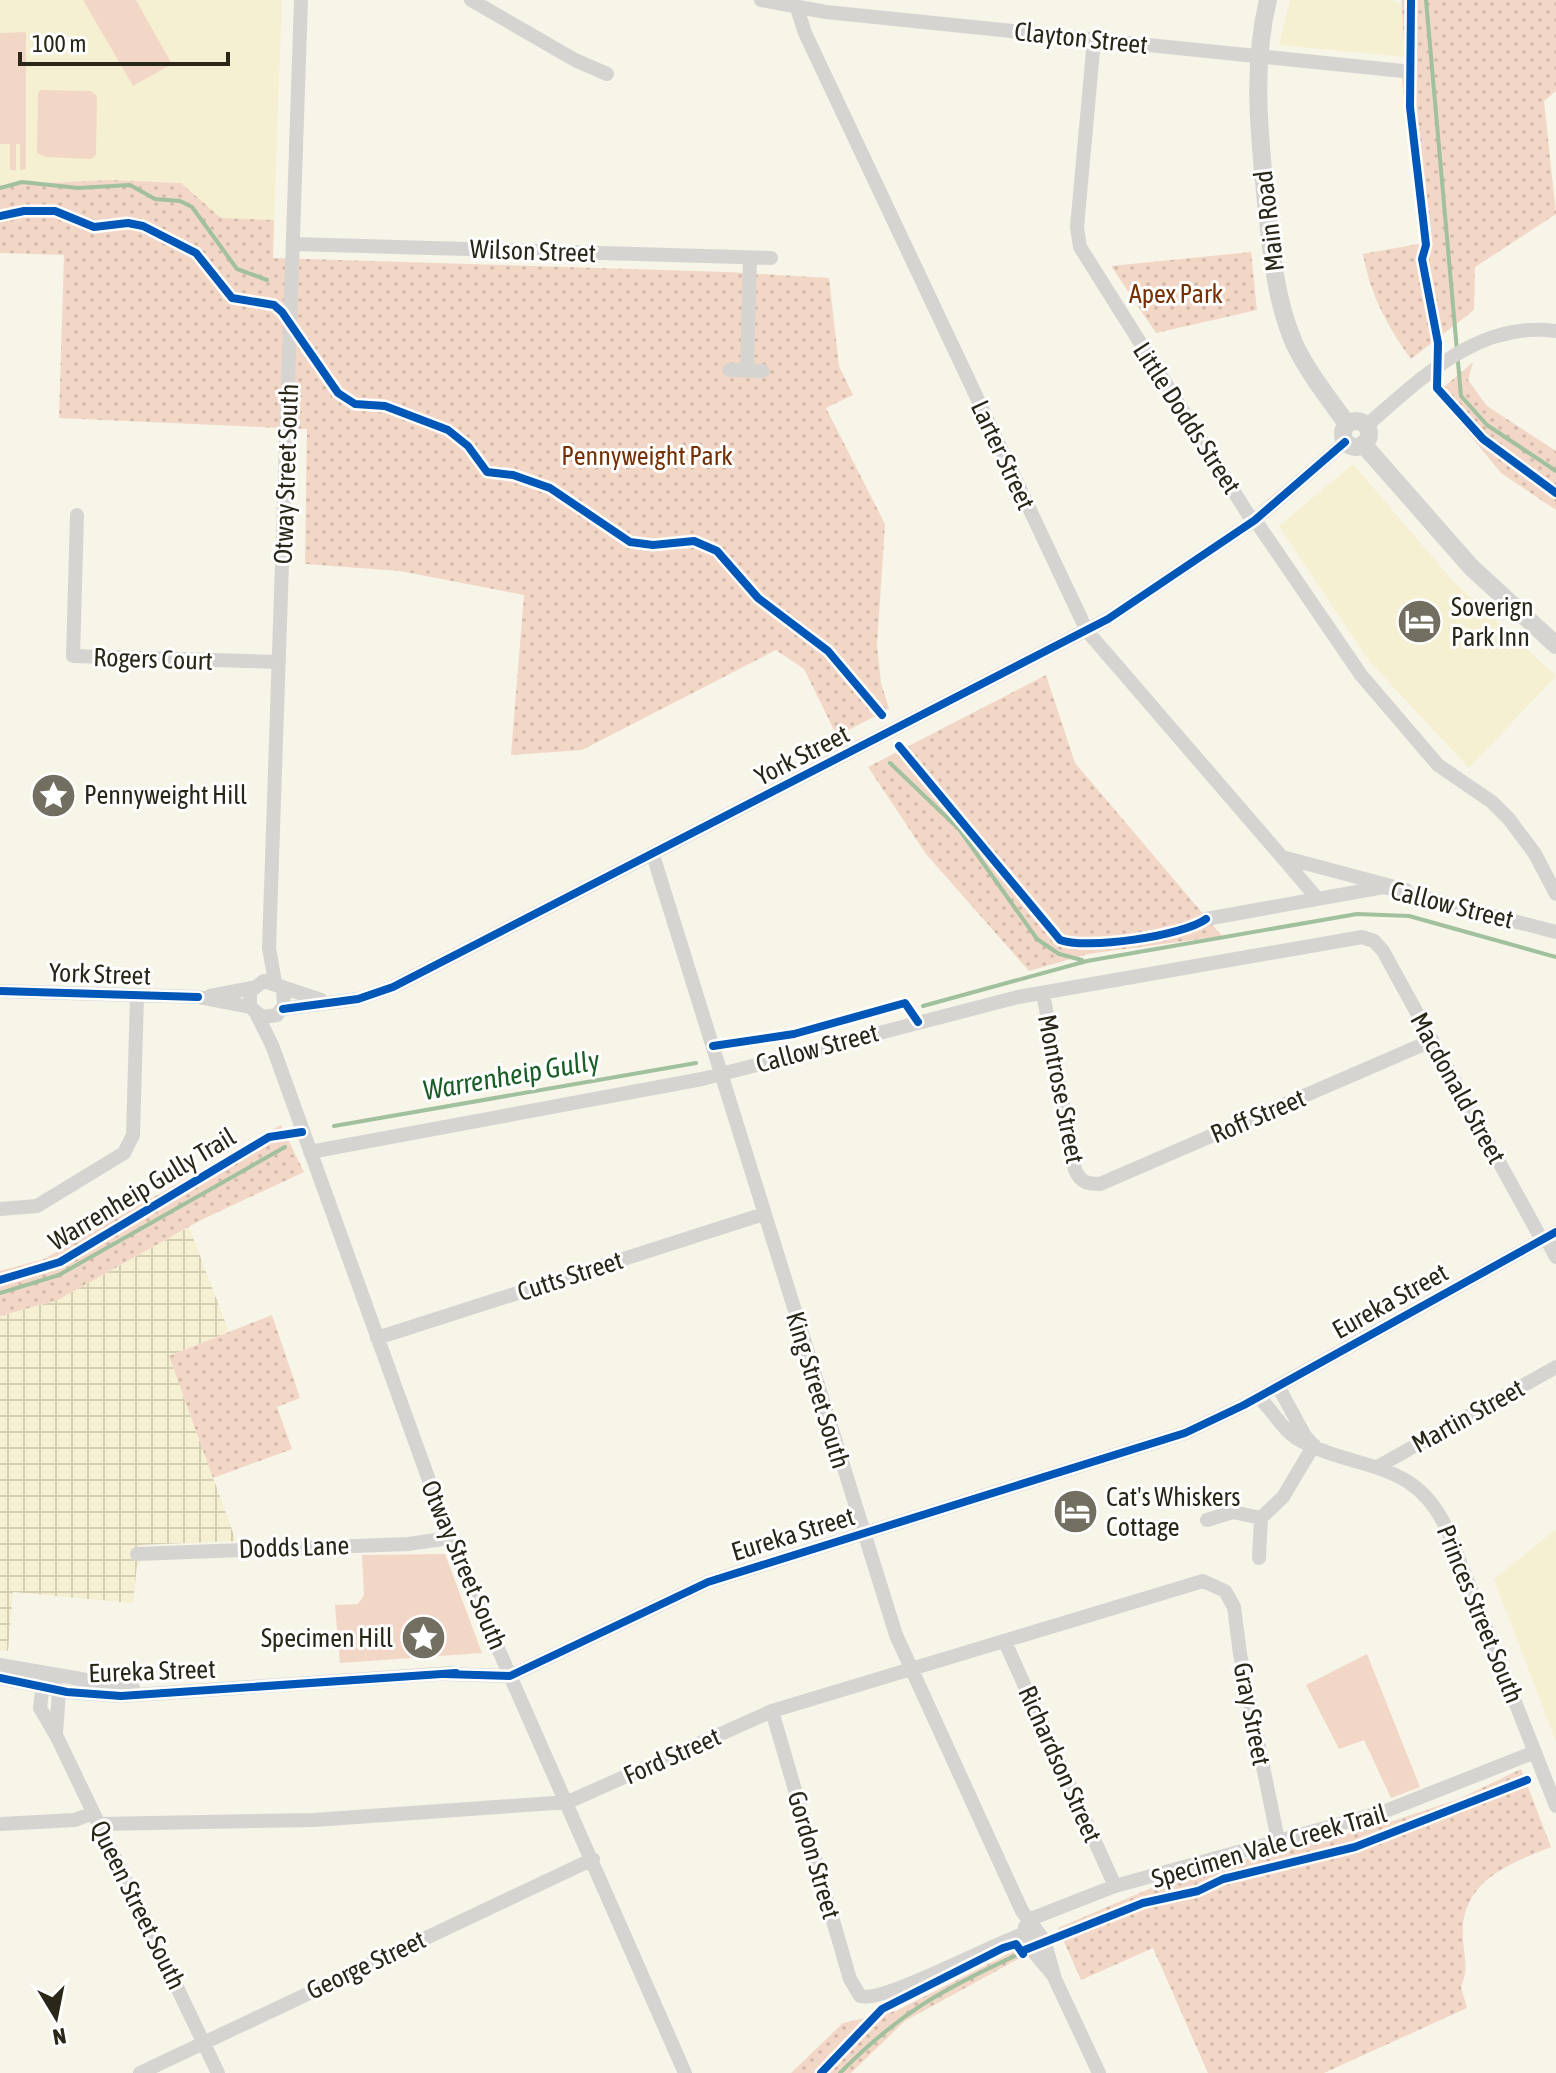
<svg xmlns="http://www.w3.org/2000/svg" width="1556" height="2073" viewBox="0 0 1556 2073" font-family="'Asap Condensed',sans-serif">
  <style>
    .built { fill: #f6f0d2 }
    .industrial { fill: url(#industrial-grid) }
    .grass { fill: #f3d7c6 }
    .park { fill: url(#park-dots) }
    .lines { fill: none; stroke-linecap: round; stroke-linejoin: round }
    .stream { stroke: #a0c09e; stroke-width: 4 }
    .minor { stroke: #d6d4d1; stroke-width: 14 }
    .major { stroke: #d6d4d1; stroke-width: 18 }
    .cycleway-casing { stroke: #fff; stroke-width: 13 }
    .cycleway { stroke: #0057b8; stroke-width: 8 }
    .labels { text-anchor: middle; stroke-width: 6; stroke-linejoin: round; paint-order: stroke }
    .street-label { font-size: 26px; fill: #2a2719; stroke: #fff }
    .park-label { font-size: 26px; fill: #753003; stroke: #fff }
    .poi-label { font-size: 26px; fill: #2a2719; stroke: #fff; text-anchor: start }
    .water-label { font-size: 28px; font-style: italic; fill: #1a5e27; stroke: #fff }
  </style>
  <defs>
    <pattern id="industrial-grid" width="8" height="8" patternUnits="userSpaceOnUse" patternTransform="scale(2)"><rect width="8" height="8" fill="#f6f0d2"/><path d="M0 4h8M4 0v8" fill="none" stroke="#d3ceb4"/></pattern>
    <pattern id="park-dots" width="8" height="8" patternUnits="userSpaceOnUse" patternTransform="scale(2)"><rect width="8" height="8" fill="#f3d7c6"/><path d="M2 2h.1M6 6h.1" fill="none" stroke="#d0b9aa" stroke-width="1.8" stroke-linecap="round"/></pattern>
  </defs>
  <rect width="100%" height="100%" fill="#f7f4e8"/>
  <path class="built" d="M0,0H282L274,220L221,218L181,183L109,180L0,185Z
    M1290,0H1390L1401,4L1405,57L1279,45Z
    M1353,464L1454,582L1556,676L1469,768L1369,661L1279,526Z
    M1556,1529V1742L1494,1579Z"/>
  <path class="industrial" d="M189,1227L229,1332L169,1356L236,1541L139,1545L141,1565H137L133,1603L13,1592L8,1651L0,1650V1316L58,1300Z"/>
  <path class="grass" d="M83,0H136L172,64L133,86Z
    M26,32V169L20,170V144H16V170H10V144H0V33Z
    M41,90L91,91L97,96L96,155L91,159L46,157L37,153L38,93Z
    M445,1554L482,1653L340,1663L335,1605L358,1604L364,1595L362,1555Z
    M1367,1654L1420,1787L1391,1798L1364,1740L1339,1749L1306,1685Z"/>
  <path class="park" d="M1401,0H1556V91L1544,101L1556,214L1475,267L1474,310L1411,359C1387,326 1370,294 1363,254L1423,243L1402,81L1405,57Z
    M109,180L181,183L221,218L274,220L273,258L727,272L829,278L839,366L853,395L826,408L885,524L877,645L881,683L889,709L837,736L804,669L776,650L582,750L511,755L524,595L400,571L305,564L307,429L59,418L64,255L0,253V185Z
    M1251,252L1257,310L1156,333L1111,266Z
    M1473,362L1468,380L1487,406L1556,451V510L1501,473L1436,394Z
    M1046,675L1075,763L1222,936L1088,954L1029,971L926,854L868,767Z
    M281,1125L304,1172L201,1220L58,1300L0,1316V1271L44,1259Z
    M272,1315L300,1398L277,1407L292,1449L213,1478L169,1356Z
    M1521,1769L1551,1847C1508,1864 1459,1882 1463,1938C1464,1958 1469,1968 1461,1987L1467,2008L1324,2073H1208L1153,1948L1081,1980L1058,1928L1163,1883L1272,1851L1375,1827L1459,1799Z
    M1022,1947L1027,1954L905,2021L851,2073H791L843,2023L896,2011Z"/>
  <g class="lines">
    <path class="stream" d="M1426,0L1461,396L1487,425L1556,471
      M0,188L22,182L78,188L130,185L155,199L180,201L192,207L237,269L267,280
      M890,763L959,829L1037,939L1059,954L1082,960
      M923,1006L1087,961L1357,914L1409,916L1556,957
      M334,1126L696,1063
      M0,1293L59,1275L285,1147
      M840,2073C899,2013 943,1989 1019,1954"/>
    <path class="minor" d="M471,0L575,60L607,74
      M761,0L826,12L1403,71
      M797,8L805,33L1087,631L1282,857L1406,890
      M1094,40L1077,227L1080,247L1253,522
      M294,244L771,258
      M729,370L763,371
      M747,370L750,258
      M1366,426C1422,378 1478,320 1556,331
      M77,515L73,656L279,662
      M1255,520L1361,675L1438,765L1492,802L1509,819L1535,854L1556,894
      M653,855L896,1635L1022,1911L1044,1940L1055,1979L1099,2073
      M1282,857L1316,897
      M1206,919L1384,887L1556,932
      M275,982L269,948L301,0
      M283,989L284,1005L277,1015L262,1017L250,1007V991L264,981L321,1000
      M0,991L198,997L250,1007
      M1043,993L1075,1170C1081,1182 1086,1184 1100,1184L1431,1041
      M210,996L252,988
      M283,1009L358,999L393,987L1108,619L1255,520L1345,442
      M257,1015L272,1045L452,1544L685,2073
      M310,1152L702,1079L1018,997L1362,937L1374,941L1383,951L1542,1240
      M0,1209L37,1206L124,1153L133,1135L137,996
      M1546,1238L1556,1257
      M377,1338L764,1214
      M1278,1386L1305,1436L1313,1445
      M1258,1397C1272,1408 1281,1429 1296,1438C1355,1473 1416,1455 1449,1534L1556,1806
      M1379,1466L1556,1367
      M1207,1520L1233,1512L1261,1518
      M137,1554L408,1544L450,1538
      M1259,1558L1261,1518L1283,1497L1314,1445
      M1005,1642L1115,1886
      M0,1665L133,1688
      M44,1674L40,1708L57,1737L218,2073
      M444,1674L510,1676L708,1582L1185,1433L1244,1405L1556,1232
      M0,1678L67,1692L121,1696L452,1673
      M53,1684L59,1691L56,1733
      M772,1711L850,1979L860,1996C882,2004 994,1943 1026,1933
      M0,1824L75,1820L93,1813
      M99,1824L314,1820L568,1802L772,1711L1203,1581L1225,1591L1234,1607L1240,1654L1278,1840
      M1028,1920L1115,1886L1383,1812L1535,1752
      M1025,1927L1032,1950L1052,1974
      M140,2073L593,1859"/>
    <path class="major" d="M1268,0C1251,70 1260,141 1267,212C1272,256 1276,301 1294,343C1308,373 1328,397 1347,424
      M1343 434a13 13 0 1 1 26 0a13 13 0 1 1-26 0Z
      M1363,444L1471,567L1556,645"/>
    <defs>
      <path id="cycleway" d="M1411,0L1410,107L1426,245L1422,259L1438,343L1437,388L1483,439L1556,493
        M0,216L24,211H55L94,227L128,223L143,226L196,253L232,298L274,305L282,312L338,393L355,404L385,406L448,430L468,446L487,472L513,475L550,488L630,542L653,545L694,541L717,551L758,598L828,651L882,715
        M899,746L1060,940C1086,950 1183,936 1206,919
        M0,991L198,997
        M283,1009L358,999L393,987L1108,619L1255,520L1345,442
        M713,1046L794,1034L905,1003L918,1022
        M0,1280L60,1262L269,1137L302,1132
        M444,1674L510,1676L708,1582L1185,1433L1244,1405L1556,1232
        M0,1678L67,1692L121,1696L456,1673
        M1022,1951L1143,1903L1198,1891L1223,1879L1355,1847L1527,1780
        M821,2073L882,2009L1003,1948L1016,1944L1023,1954"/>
    </defs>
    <use href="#cycleway" class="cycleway-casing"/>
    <use href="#cycleway" class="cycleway"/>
  </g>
  <defs>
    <symbol id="hotel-disc" viewBox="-11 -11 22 22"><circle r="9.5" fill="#726f61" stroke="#fff"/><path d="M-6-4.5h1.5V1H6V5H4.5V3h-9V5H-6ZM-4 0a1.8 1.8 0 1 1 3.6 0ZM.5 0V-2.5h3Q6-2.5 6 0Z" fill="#fff"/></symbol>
    <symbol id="sight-disc" viewBox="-11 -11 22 22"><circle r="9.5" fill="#726f61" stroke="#fff"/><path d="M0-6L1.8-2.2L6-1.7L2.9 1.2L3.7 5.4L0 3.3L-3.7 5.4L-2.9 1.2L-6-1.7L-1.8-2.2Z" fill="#fff"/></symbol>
  </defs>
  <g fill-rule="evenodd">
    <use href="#hotel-disc" x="1394" y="596" width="51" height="51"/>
    <use href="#sight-disc" x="28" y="770" width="51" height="51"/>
    <use href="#hotel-disc" x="1050" y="1486" width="51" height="51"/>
    <use href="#sight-disc" x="398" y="1612" width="51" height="51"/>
  </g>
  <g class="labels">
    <g class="street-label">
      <text transform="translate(1081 38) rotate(6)" y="9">Clayton Street</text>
      <text transform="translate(1269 221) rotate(-97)" y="9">Main Road</text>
      <text transform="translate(533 251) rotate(2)" y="9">Wilson Street</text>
      <text transform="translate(1187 418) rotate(57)" y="9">Little Dodds Street</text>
      <text transform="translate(1003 455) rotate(65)" y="9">Larter Street</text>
      <text transform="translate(286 474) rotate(-88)" y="9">Otway Street South</text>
      <text transform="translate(153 659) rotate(2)" y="9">Rogers Court</text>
      <text transform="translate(802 755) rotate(-27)" y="9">York Street</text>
      <text transform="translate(1452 905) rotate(14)" y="9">Callow Street</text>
      <text transform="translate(100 974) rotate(2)" y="9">York Street</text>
      <text transform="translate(817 1048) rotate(-15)" y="9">Callow Street</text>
      <text transform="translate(1458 1088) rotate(61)" y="9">Macdonald Street</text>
      <text transform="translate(1061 1089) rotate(79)" y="9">Montrose Street</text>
      <text transform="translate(1258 1116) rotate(-23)" y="9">Roff Street</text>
      <text transform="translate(142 1189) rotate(-31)" y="9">Warrenheip Gully Trail</text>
      <text transform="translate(570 1276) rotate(-18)" y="9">Cutts Street</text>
      <text transform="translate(1390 1301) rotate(-29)" y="9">Eureka Street</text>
      <text transform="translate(818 1390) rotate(73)" y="9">King Street South</text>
      <text transform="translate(1468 1416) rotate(-29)" y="9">Martin Street</text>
      <text transform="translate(793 1534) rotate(-17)" y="9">Eureka Street</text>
      <text transform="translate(294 1547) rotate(-2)" y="9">Dodds Lane</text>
      <text transform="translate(464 1565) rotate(67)" y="9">Otway Street South</text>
      <text transform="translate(1480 1614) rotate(68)" y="9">Princes Street South</text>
      <text transform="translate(152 1671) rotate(-2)" y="9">Eureka Street</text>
      <text transform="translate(1252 1714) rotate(79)" y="9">Gray Street</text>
      <text transform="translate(672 1756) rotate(-24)" y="9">Ford Street</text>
      <text transform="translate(1060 1764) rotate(66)" y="9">Richardson Street</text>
      <text transform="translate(1269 1846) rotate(-16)" y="9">Specimen Vale Creek Trail</text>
      <text transform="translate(814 1855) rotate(74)" y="9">Gordon Street</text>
      <text transform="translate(138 1905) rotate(64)" y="9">Queen Street South</text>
      <text transform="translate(366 1965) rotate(-25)" y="9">George Street</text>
    </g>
    <g class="park-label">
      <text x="1176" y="303">Apex Park</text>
      <text x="647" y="465">Pennyweight Park</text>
    </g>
    <g class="poi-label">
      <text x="1451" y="616">Soverign<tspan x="1451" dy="30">Park Inn</tspan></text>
      <text x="84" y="804">Pennyweight Hill</text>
      <text x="1106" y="1506">Cat's Whiskers<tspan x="1106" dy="30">Cottage</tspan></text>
      <text x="393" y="1647" text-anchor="end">Specimen Hill</text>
    </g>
    <g class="water-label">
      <text transform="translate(511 1075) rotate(-10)" y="10">Warrenheip Gully</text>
    </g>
  </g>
  <g transform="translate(56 2017) rotate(170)" stroke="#ffffff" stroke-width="6" paint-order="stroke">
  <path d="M0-6L14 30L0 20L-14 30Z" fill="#2a2719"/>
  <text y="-12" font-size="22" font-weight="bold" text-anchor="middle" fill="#2a2719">N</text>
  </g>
  <path d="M20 52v12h208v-12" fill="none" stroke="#2a2719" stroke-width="4"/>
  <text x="32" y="52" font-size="24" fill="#2a2719" stroke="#ffffff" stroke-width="6" paint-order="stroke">100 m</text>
</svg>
